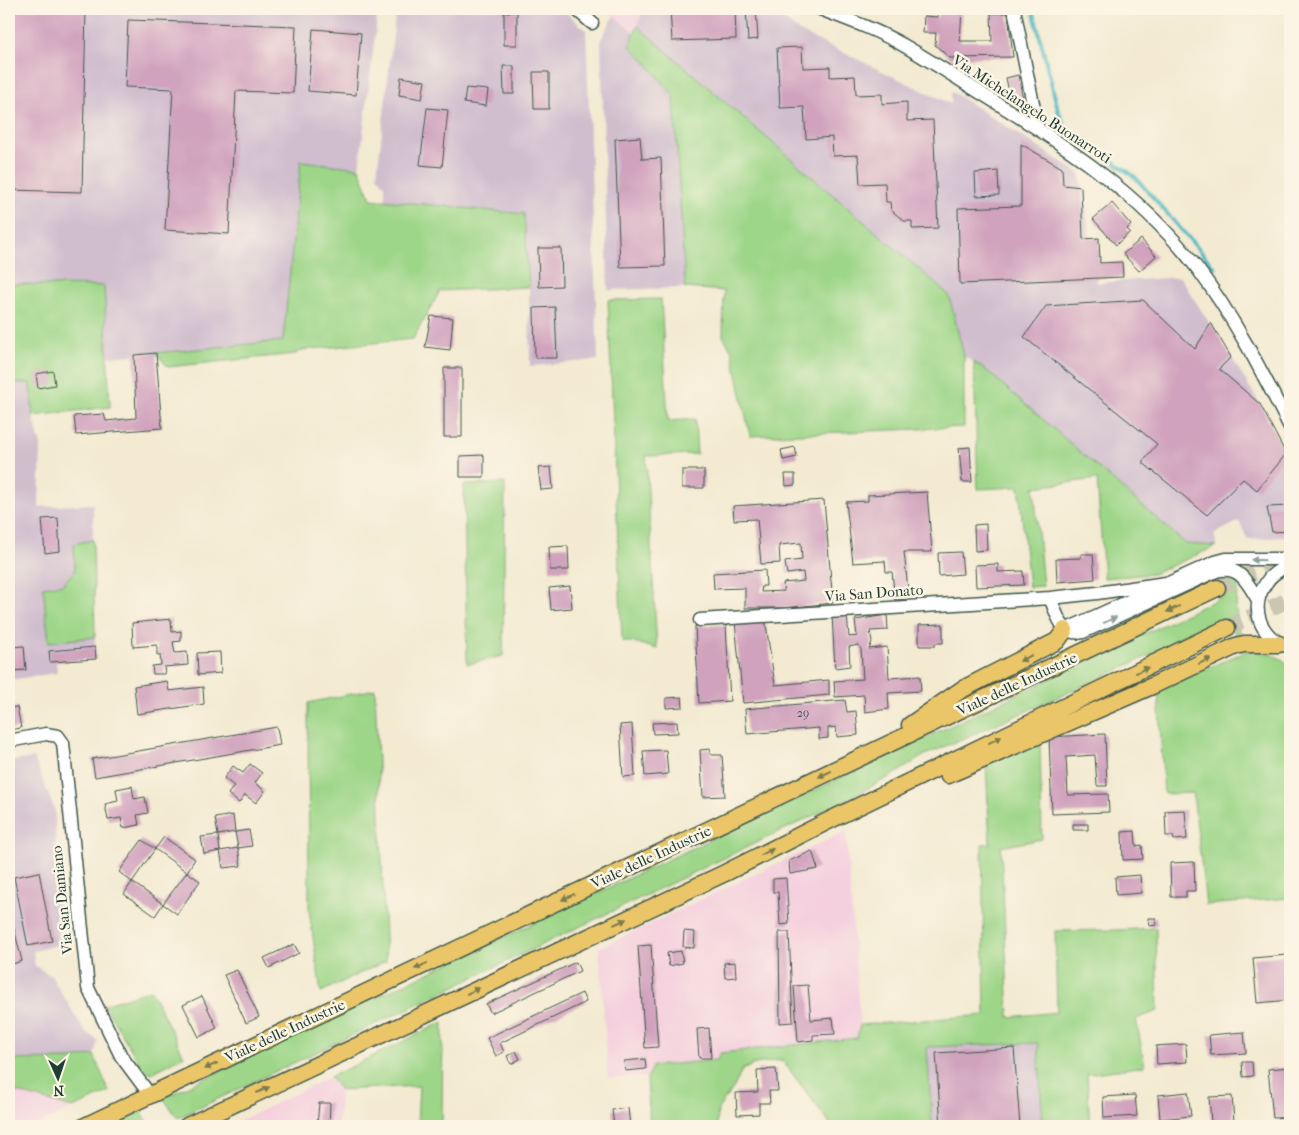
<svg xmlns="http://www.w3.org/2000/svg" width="1299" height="1135" viewBox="0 0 1299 1135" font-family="'IM FELL French Canon',serif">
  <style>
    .built { fill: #f4cfde }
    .industrial { fill: #d0bdce }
    .green { fill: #9dd688; stroke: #5e8a5e }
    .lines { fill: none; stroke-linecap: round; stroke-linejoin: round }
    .stream { stroke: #4bb9c4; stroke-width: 4 }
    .building { fill: #d0a2bd }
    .major-tunnel { stroke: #c9c7b2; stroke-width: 16; stroke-dasharray: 16 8; stroke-linecap: butt }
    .minor-casing { stroke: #3f574c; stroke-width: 15 }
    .major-casing { stroke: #3f574c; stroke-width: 19 }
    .minor { stroke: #fff; stroke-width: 12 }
    .major { stroke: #ebc669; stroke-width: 16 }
    .oneway { fill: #8f9e9a }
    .oneway2 { fill: #7b7b4c }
    .labels { text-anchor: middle; stroke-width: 5; stroke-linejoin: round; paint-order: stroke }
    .number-label { font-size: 12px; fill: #4b5656 }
    .street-label { font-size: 15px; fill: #1f3d34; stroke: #fcf5e5 }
  </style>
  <rect width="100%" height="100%" fill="#fcf5e5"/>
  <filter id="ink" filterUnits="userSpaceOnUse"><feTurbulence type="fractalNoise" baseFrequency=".02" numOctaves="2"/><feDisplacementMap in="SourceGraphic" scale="10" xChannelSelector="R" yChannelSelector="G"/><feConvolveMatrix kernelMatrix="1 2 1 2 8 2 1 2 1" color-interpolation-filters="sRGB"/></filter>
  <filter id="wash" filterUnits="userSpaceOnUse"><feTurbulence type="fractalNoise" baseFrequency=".0096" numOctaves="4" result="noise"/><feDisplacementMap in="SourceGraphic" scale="20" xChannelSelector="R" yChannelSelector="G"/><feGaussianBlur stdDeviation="1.12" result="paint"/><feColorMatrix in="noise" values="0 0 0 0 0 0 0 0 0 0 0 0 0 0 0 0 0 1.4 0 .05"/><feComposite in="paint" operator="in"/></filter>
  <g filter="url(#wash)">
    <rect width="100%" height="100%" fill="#f3ead1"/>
    <path class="built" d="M605,9H644L635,33Z
      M846,831L860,1025L857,1038L720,1053L717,1060L653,1066L647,1077L608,1078L599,948Z
      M330,1077L340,1090L338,1126H229Z
      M9,1090L73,1108L35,1126H9Z"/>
    <path class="industrial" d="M9,9H378L359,168L301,161L283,342L108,357L104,287L9,284Z
      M396,9H562L586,30L598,360L530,366L529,287L524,215L385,201V186L377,175Z
      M644,9H769L800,32L951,104V91L1080,174L1097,283L1180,277L1231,357L1260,404L1286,454L1290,469V536L1248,540L1239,521L1214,534L1217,546L1186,544L986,370L964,356L949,295L637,26Z
      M614,16L635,33L630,46L647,63L674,96L685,288L608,290L601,39Z
      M30,382L33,416L41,445L39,507L93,504V540L74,544L75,571L63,584L43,587L49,641L95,637L96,659L56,662L57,673L9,680V383Z
      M34,758L55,811L57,945L33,951L35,966L51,976L84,1030L98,1041L94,1055L72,1059L9,1060V762Z
      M1038,1043L1043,1126H932L927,1047Z"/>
    <path class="green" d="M637,26L949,295L964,356V427L750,436L732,351L723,336L724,291L685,288L674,96L647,63L630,46Z
      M301,161L359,168L371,199L524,214L529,287L440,291L413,339L303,350L295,354L168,367L156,353L283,341Z
      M9,284L104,286L110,407L33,416L30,383H9Z
      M661,299L668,421L695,419L697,454L646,456L657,649L637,643L622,641L608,300Z
      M974,362L986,370L1186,544L1217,546L1153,574L1104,578L1097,479L1034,487L1043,586L1029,587L1019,487L978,489Z
      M505,483L503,656L467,664L464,485Z
      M93,540L95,637L49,642L43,587L63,584L75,571L74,544Z
      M1216,574L1232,577L1240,582C1233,600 1237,620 1241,638L1238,639L1227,620L1052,700L923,756L895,774L842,802L178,1118L163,1098C517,931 871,764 1224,596Z
      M1246,651C1263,651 1278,654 1290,666V898L1206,905L1193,793L1164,794L1158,690Z
      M375,689L386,961L321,992L309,910L308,703Z
      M1040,739L1042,839L1001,847L1009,1017L1057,1012L1055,931L1116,930L1156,928L1158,1011L1136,1019L1145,1066L1087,1074L1090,1126H1043L1038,1043L927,1047L932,1126H832L782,1060L755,1064L742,1070L734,1087L718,1109L717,1126H650L647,1078L653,1066L717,1060L720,1053L857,1038L860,1025L985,1015L982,844H990L986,763Z
      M151,990L184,1056L152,1073L143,1069L104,1005Z
      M443,1022L442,1126H417L419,1086L340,1090L330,1077Z
      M94,1055L109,1092L73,1108L9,1090V1060L72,1059Z
      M141,1112L151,1126H110Z"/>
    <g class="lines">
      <path class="stream" d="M1033,9L1058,110L1065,127L1135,177L1215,268"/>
    </g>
    <g id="blocks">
      <path class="building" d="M9,9H86L82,192L9,190Z
        M670,9H735L736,39L672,41Z
        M746,9H756L758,39L748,40Z
        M939,9H962L960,41H992L991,13H1008L1013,57L950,58L935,45L936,33H923L924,16L938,17Z
        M504,12H517V45H504Z
        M128,20L296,26L293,93L236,91L229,234L165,230L173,89L125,87Z
        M313,29L361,33L356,95L308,91Z
        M802,47L803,68L830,67V77L855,76L856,95L882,94V104L907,102V121L933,120L938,228L912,229V221H904L891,210L890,202H886L885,183L860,184L858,155L833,156L832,137L806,139L804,107L780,108L777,48Z
        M503,66H514V94H504Z
        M533,72H549V109H534Z
        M1018,75L1023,99L1011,101L1006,78Z
        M401,77L425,81L422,99L399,95Z
        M466,88L488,90L486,106L464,103Z
        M427,108L448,110L442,167L420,165Z
        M640,137L642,159L661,158L665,266L620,267L615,139Z
        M1021,144L1062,168L1063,185L1081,187L1083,239L1099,238L1100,263L1122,262L1123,277L960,284L958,208L1021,206Z
        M998,171L999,195L976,196L975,173Z
        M1112,203L1131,225L1127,229L1130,232L1116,245L1093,219Z
        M1141,239L1156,256L1139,271L1123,254Z
        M538,248H561L562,286L539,287Z
        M1143,300L1195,349L1211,323L1231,357L1219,369L1260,404L1286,454L1257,490L1243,479L1207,515L1142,462L1157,444L1024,337L1046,306Z
        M555,307L557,358H535L534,308Z
        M431,316L453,318L450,350L425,347Z
        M156,353L162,428L76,435L74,416L104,414L106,421L136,418L134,355Z
        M444,368H462V437H444Z
        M53,371L55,385L38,388L36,374Z
        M795,447L797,457L783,460L781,450Z
        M970,447L972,482H962L959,448Z
        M484,455V477H460V456Z
        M551,467L553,489L541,490L538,468Z
        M682,470H704V488H682Z
        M785,474H795V485L786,486Z
        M927,492L932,552H904L909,599L895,600L892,572H886L885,561L853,563L846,502L868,501V495Z
        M824,500L833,603L785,608H745V588L714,589L713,573L765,570L766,586H762L761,592L784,591L783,583L804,581L803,572L787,574L785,562L802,560L801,543L779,545L780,563L761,564L757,519L734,520L733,506Z
        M1290,506V531L1272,532L1267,507Z
        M58,518L60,551L45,553L42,519Z
        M986,524L987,550L975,551L974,525Z
        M568,546L569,570H550L549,547Z
        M961,552L963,574L939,576L938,553Z
        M1081,554H1093L1095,579L1057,582L1056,559L1081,558Z
        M998,564V572L1023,571L1024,585L976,587L975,565Z
        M570,586L572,608L551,610L549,588Z
        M832,615H847L849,637L857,636L855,620L887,615L888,630L870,631L872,642L869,649L887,647L889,678L920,676L921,691L888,693L889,709L865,712L864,695L835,697L834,681L863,679L861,649L858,645L849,647L850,666L835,668Z
        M765,618L775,685L829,680V695L743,703L735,622Z
        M171,619L172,632L181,631V641L173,642L175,653L187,652L188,665L164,667L165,674H153L152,666L161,665L160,655H157V645L133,647L132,623Z
        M943,624V643H935V646H919V625Z
        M726,625L730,701L699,703L695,626Z
        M24,646L26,670L9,671V647Z
        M95,647L96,659L50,662L49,651Z
        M220,652L221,673L198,675L197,653Z
        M167,681L169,691L203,687L204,704L137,714L134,686Z
        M682,697L683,707L666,708V698Z
        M845,700L847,712L856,711L858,735L837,737L836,727L828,728V738L819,739V728L747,734L745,709Z
        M17,707L21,728L9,730V708Z
        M677,722L678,733L653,734L652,723Z
        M632,724L635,776L623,777L620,725Z
        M277,727L280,745L95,777L92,759Z
        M1105,734L1107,786H1097L1095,755L1066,757L1068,795L1108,794L1109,812L1052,814L1049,737Z
        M710,749L711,755H722L725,796L703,797L700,750Z
        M666,750L668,774L645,776L643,751Z
        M250,764L262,773L255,783L265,791L256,803L245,795L239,803L228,794L234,786L224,778L233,766L243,773Z
        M132,786L134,799L145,797L148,813L137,815L139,825L123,828L121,818L108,820L105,804L118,801L116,789Z
        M1185,810L1187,839L1174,840L1173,836H1166L1165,811Z
        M233,815L235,832L218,835L220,851L204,854L201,837L218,835L215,818Z
        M1073,824H1088V830H1073Z
        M249,830L252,846L238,848L235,832Z
        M1135,831L1136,846L1142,845L1143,859L1123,860L1122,832Z
        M164,837L195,859L187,872L200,881L177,914L163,904L187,872L155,849Z
        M142,840L155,849L132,882L163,904L155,916L124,894L132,882L119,872Z
        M238,848L241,866L223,868L220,851Z
        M812,851L818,869L790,874L789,861Z
        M1194,862L1195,891H1186V897H1171L1170,863Z
        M39,872L52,941L28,946L14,877Z
        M1140,875L1141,893L1116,895L1115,877Z
        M786,878L789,924L780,925L778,892H773V879Z
        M9,917H11L22,961L9,965Z
        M1148,918H1156L1157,925L1149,926Z
        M684,931L695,932L694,948L683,947Z
        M779,932H789L793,1022L780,1023Z
        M294,944L299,953L269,968L264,958Z
        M651,945L658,1047L645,1048L638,946Z
        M681,951L683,963L669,966L667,953Z
        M1287,955L1290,1000L1257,1003L1253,958Z
        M576,962L580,971L491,1013L486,1004Z
        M735,962L736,977L725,978L724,963Z
        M237,970L259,1017L246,1023L224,975Z
        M808,985L811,1020L833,1018L835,1034L813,1035V1040L798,1042L794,986Z
        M582,993L586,1002L500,1043L504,1052L496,1056L487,1038Z
        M202,996L217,1028L199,1037L183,1005Z
        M709,1028L711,1058H699L697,1029Z
        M1244,1032L1246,1053L1211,1055L1209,1035Z
        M1186,1044L1187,1062L1157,1064L1156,1046Z
        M1014,1048L1020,1126H941L936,1053Z
        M516,1051L520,1059L511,1064L507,1056Z
        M645,1059L646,1069L625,1071L624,1061Z
        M1242,1062H1252L1253,1076L1243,1077Z
        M1290,1067V1117L1273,1118L1268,1069Z
        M776,1069L778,1091H769L770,1103H759V1114L737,1115L736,1093L758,1092L757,1070Z
        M1188,1092L1191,1116L1160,1119L1158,1095Z
        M1135,1095L1137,1116L1104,1118L1103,1097Z
        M1232,1096L1234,1121L1211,1122L1209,1097Z
        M319,1103H330L329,1126H317Z
        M628,1108L630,1126H614L612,1110Z"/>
    </g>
  </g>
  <g filter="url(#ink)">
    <use href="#blocks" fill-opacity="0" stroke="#3f574c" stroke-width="1"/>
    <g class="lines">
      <path class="major-tunnel" d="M1217,588L1290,557
        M1227,628L1290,599"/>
      <defs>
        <path id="minor" d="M576,9L592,23
          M820,9C849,20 877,30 903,45C931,61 957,78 984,95C1062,143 1140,193 1197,268C1234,317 1262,372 1290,427
          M1014,9L1038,129
          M1290,564C1281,569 1271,574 1266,583C1248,609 1261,639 1290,647
          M1050,598C1058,615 1060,636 1083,632L1216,571C1240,565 1247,582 1258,600
          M700,620L1050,598L1097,593L1166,583
          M1065,630L1215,562L1226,559H1290
          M9,741L46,734L58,736L63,743L88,988L121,1056L150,1095"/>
        <path id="major" d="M910,725L961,690L1057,641L1065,630
          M948,775L1152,686L1236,646L1244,644H1279
          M85,1126L1217,588
          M187,1126L725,873L826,822L1227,628"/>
      </defs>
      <use href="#minor" class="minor-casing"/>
      <use href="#major" class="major-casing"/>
      <use href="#minor" class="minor"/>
      <use href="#major" class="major"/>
    </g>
    <defs><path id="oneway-solid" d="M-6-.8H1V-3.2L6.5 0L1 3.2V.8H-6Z" transform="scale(1.25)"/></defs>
    <g class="oneway">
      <use href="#oneway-solid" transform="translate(1258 560) rotate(-178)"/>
      <use href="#oneway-solid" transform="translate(1110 620) rotate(-25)"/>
    </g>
    <g class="oneway2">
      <use href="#oneway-solid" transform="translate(1173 609) rotate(155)"/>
      <use href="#oneway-solid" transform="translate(1026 658) rotate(153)"/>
      <use href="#oneway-solid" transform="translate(1205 661) rotate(-25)"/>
      <use href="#oneway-solid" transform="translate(1142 670) rotate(-26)"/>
      <use href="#oneway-solid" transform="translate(995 740) rotate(-26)"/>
      <use href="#oneway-solid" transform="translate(825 774) rotate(155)"/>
      <use href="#oneway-solid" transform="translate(767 852) rotate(-27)"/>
      <use href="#oneway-solid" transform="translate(568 897) rotate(155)"/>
      <use href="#oneway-solid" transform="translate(620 922) rotate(-25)"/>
      <use href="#oneway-solid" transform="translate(421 966) rotate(155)"/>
      <use href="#oneway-solid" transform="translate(473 991) rotate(-25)"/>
      <use href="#oneway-solid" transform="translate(211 1066) rotate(155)"/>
      <use href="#oneway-solid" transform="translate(263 1090) rotate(-25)"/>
    </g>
  </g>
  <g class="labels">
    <g class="number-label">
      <text x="803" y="717">29</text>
    </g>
    <g class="street-label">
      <text transform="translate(1032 109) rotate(33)" y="5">Via Michelangelo Buonarroti</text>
      <text transform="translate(874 593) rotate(-4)" y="5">Via San Donato</text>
      <text transform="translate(1017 684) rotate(-25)" y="5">Viale delle Industrie</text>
      <text transform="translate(651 857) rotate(-25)" y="5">Viale delle Industrie</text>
      <text transform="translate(62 900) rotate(-96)" y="5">Via San Damiano</text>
      <text transform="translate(285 1031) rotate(-25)" y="5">Viale delle Industrie</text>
    </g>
  </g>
  <rect width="1299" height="1135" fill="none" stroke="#fcf5e5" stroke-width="30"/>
  <g transform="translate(58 1078) rotate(177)" stroke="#fcf5e5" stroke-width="4" paint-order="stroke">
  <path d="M0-4L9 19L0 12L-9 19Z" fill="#1f3d34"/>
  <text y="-8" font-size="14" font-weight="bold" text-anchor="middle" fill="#1f3d34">N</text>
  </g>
</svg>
